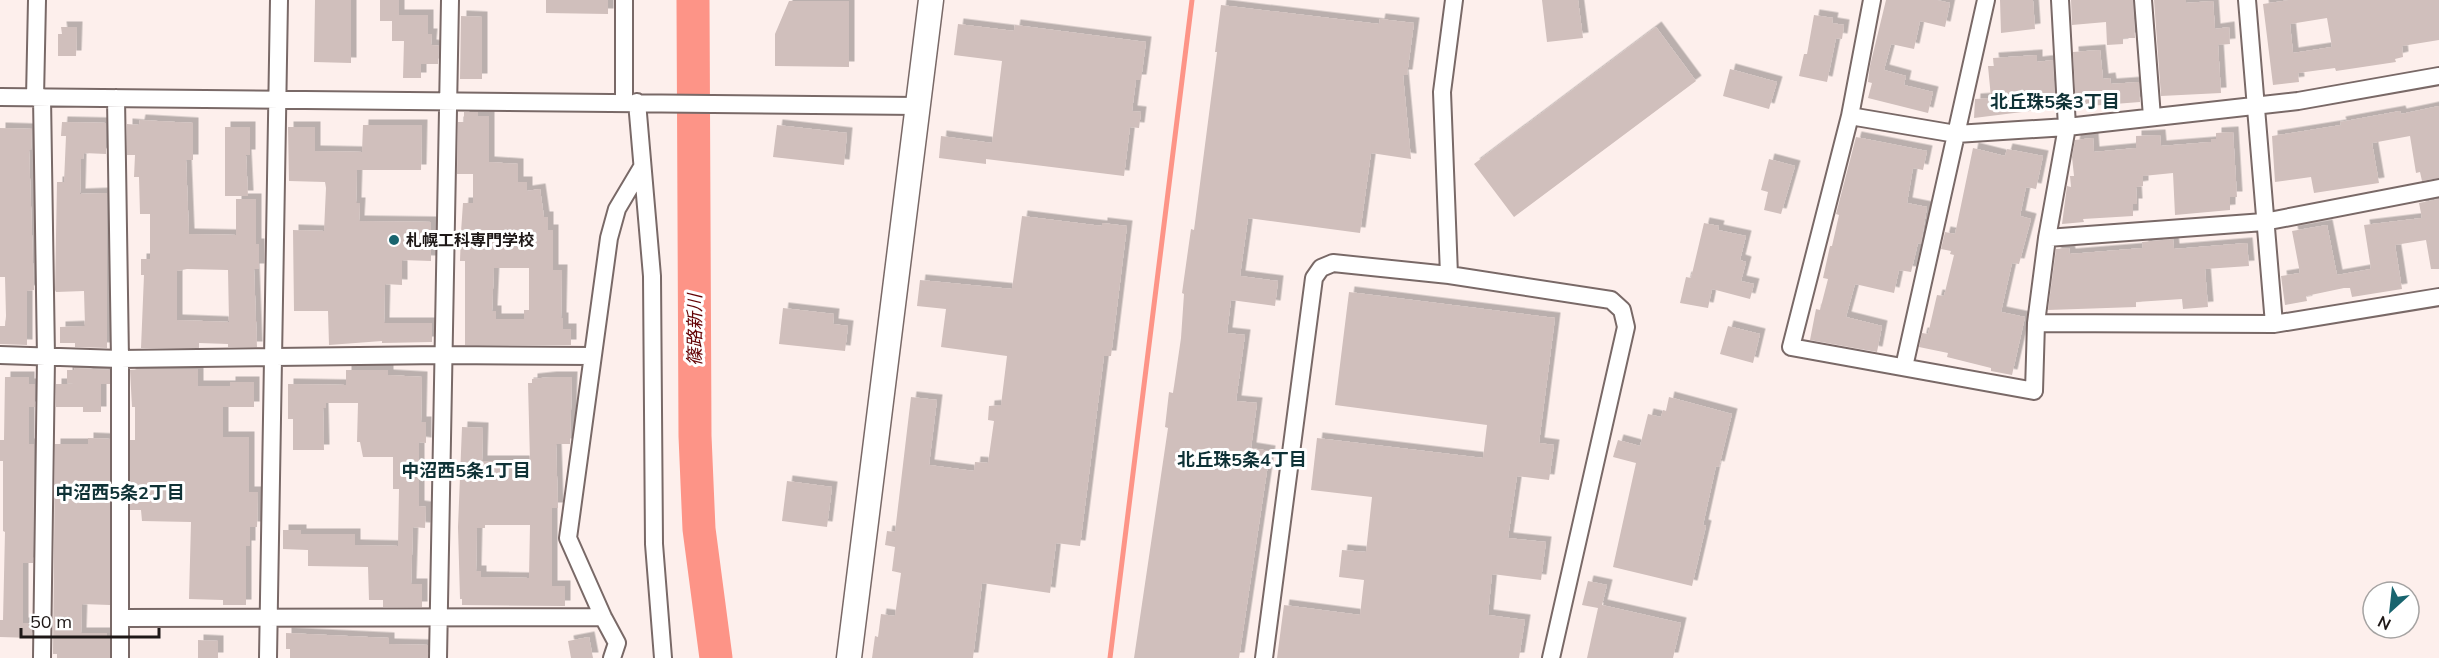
<svg xmlns="http://www.w3.org/2000/svg" width="2439" height="658" viewBox="0 0 2439 658" font-family="Mulish,'Noto Sans JP',sans-serif">
  <style>
    .lines { fill: none; stroke-linecap: round; stroke-linejoin: round }
    .stream { stroke: #fd9487; stroke-width: 5 }
    .river { stroke: #fd9487; stroke-width: 33 }
    .building { fill: #d0bfbc; fill-rule: evenodd; filter: url(#shadow) }
    .street-casing { stroke: #796967; stroke-width: 20 }
    .secondary-casing { stroke: #796967; stroke-width: 27 }
    .street { stroke: #fff; stroke-width: 16 }
    .secondary { stroke: #fff; stroke-width: 24 }
    .poi-dot { fill: #18646e; stroke: #fff; stroke-width: 2 }
    .labels { text-anchor: middle; stroke-width: 6; stroke-linejoin: round; paint-order: stroke }
    .poi-label { font-size: 16px; font-weight: bold; fill: #1e1817; stroke: #fff; text-anchor: start }
    .neighbourhood-label { font-size: 18px; font-weight: bold; fill: #0f3236; stroke: #fff }
    .water-label { font-size: 18px; font-style: italic; fill: #630204; stroke: #fff }
  </style>
  <defs>
    <filter id="shadow"><feDropShadow dx="5.5" dy="-5.5" stdDeviation="0" flood-color="#0004"/></filter>
  </defs>
  <rect width="100%" height="100%" fill="#fdefec"/>
  <g class="lines">
    <path class="stream" d="M1110,658L1192,0"/>
    <path class="river" d="M693,0L695,436L699,529L716,658"/>
  </g>
  <path class="building" d="M315,0H351V63L314,62Z
    M380,0H399V15H428V34H432L431,45L439,46L438,64H421V78H403L404,41H392V21H380Z
    M546,0H608V14L546,13Z
    M1542,0H1578L1583,38L1547,42Z
    M1886,0H1937L1950,3L1945,27L1920,21L1914,49L1891,44L1884,70L1906,76L1904,85L1933,92L1928,113L1868,98L1872,83L1868,82L1870,66Z
    M2000,0H2033L2035,29L2001,33Z
    M2071,0H2133L2135,38H2123V44L2107,45L2106,22L2072,25Z
    M2154,0H2186V3L2213,1L2215,29L2229,27L2230,44L2218,45L2221,93L2161,96Z
    M2289,0H2439V40L2402,46L2403,57L2395,59L2396,62L2336,71L2335,68L2298,73L2299,82L2273,85L2263,4ZM2327,18L2332,47L2293,53L2290,24Z
    M789,1H849V67L775,66V34Z
    M1221,5L1379,24L1380,19L1414,23L1407,75H1403L1411,159L1371,153L1360,233L1248,218L1240,276L1278,281L1275,306L1231,300L1227,333L1245,335L1236,401L1257,403L1251,448L1270,451L1239,658H1134L1168,428L1165,427L1169,392L1173,393L1181,338L1184,294L1182,293L1191,229L1194,230L1217,52H1215Z
    M1814,15L1833,18L1832,23L1844,25L1842,39L1836,38L1827,82L1799,76L1804,54H1807Z
    M461,16L482,17V79H460Z
    M958,24L1014,31L1015,25L1146,42L1141,80H1136L1132,111L1141,112L1139,128L1130,127L1124,176L986,159V164L939,158L941,136L992,143L1002,61L954,55Z
    M61,27H77L76,56H58V34H62Z
    M1656,27L1696,81L1514,217L1474,164Z
    M2100,50L2103,79L2110,78L2111,84L2139,82L2140,102L2076,107L2073,52Z
    M2037,55V62L2053,60L2055,100L2053,108L1974,118L1975,99L1991,98L1988,66H1994L1993,58Z
    M1730,69L1777,82L1769,109L1723,96Z
    M2439,106V178L2422,181L2420,172L2416,173L2410,136L2372,143L2379,183L2314,193L2311,177L2275,182L2272,136L2341,125L2340,122L2400,111L2401,114Z
    M464,112H478V116H489V162L518,164V182H527V191L540,189L544,217H548V230H553V270H562L561,318H563V329H571V345H465V261H460L461,232L463,203H473V174H457L458,122H464ZM494,268H529V310H524V319H496V311H492Z
    M140,120L193,123V160H186L189,234L236,235V199H256V244H259V269H254L257,347H228V344L199,343V348H141L144,275H141V259H150V214H140L139,177H134L135,155H127V124L139,125ZM187,269L228,270L229,322L177,320V271Z
    M62,122L106,123V154L84,153L83,159H81L80,194L107,193V348L75,347V343H60V327L85,326L84,291L56,292L55,290L57,182H64L66,136H61Z
    M363,125H422L421,170H357L356,203H360L359,221L431,222V261L402,260V285L385,284L384,323H432V342L382,343V341L329,345L328,311H294L293,230L324,231L326,188L325,182L289,181L288,127H315V151L362,152Z
    M777,125L847,133L844,165L773,157Z
    M225,127H250V155H246L248,196H225Z
    M0,128L32,129L31,150H29L34,290L27,291V345L0,344V326H5L6,316L5,277H0Z
    M2233,132L2237,197H2230V210L2175,215L2173,173L2143,176V186L2136,187L2137,204H2133V216L2083,219L2084,222L2062,224L2067,186L2071,187L2070,176H2074L2072,157L2075,140L2093,138L2094,152L2136,148V136L2160,135L2161,146L2211,142V139H2216V133Z
    M1856,137L1927,151L1923,170L1913,168L1907,203L1927,207L1921,244L1918,243L1911,272L1899,270L1894,293L1855,284L1846,317L1882,326L1877,352L1810,340L1816,309L1820,310L1828,279L1823,278L1830,246H1832L1839,215L1836,214Z
    M1973,148L2005,156L2007,149L2043,156L2036,189L2026,187L2020,216L2031,219L2019,264L2012,263L2001,312L2025,317L2012,375L1991,371V368L1947,357L1948,353L1919,347L1922,333L1928,334L1937,295L1944,296L1954,255L1950,254L1951,251L1941,249L1945,232L1955,234Z
    M1769,159L1795,166L1781,214L1764,210L1768,192L1761,190Z
    M2439,199V269H2431L2426,240L2395,245L2402,289L2352,297L2350,288H2344L2306,296L2307,301L2285,305L2281,276L2300,273L2292,231L2327,225L2337,275L2371,269L2364,225L2422,218L2419,203Z
    M1022,216L1102,226V223L1127,226L1111,356H1104L1080,546L1056,543L1050,593L982,583L973,658H872L875,636L878,637L881,614L895,616L901,573L892,571L895,547L885,545L887,531L895,532L911,397L937,400L929,465L974,471L975,462L988,463L994,421L988,420L989,406L1001,405L1007,356L941,347L946,309L917,306L920,280L1012,289Z
    M1704,223L1719,226L1718,230L1746,236L1740,260L1746,262L1741,281L1754,284L1750,299L1712,289L1708,308L1680,303L1686,277L1691,278Z
    M2173,239L2174,249L2247,243L2249,266L2205,269L2208,307L2183,309L2182,299L2136,302V307L2048,310L2056,249L2069,248L2070,254L2143,248L2142,242Z
    M1349,292L1555,318L1539,443L1554,445L1549,480L1517,476L1508,538L1546,542L1541,580L1492,574L1488,615L1525,620L1519,658H1277L1284,605L1360,615L1364,580L1339,577L1342,550L1366,552L1372,497L1311,490L1317,438L1483,458L1487,425L1335,405Z
    M783,308L834,314L833,324L848,326L845,351L779,344Z
    M1728,326L1760,334L1753,363L1720,354Z
    M75,368L110,370V384H101V412H83V407H56V384H74L67,383V370H74Z
    M141,369H198V386H230V382H254V407H223V437H249V492H258L257,527H250V546H246V605H223V600L189,599L191,522L142,521L141,510H130V440H135V407H132L130,370Z
    M346,370H388V375L422,377L421,422H426V443L419,442V506L426,507L425,528L413,527L411,584H422V607H383V600H369L368,567L308,566V550L283,549V530H301V534H355V545L398,546L399,489H393V457H363L360,442H357L358,403H326V408H323L324,450H293V419H288V384L346,385Z
    M5,377H29V384H35V407H29V444H34L33,563H23V623H32V638L0,637V620H3L5,532L3,531V461H0V440H4Z
    M551,377H572L570,444H556L558,508H552V586H565V606L462,605V599H460L458,527L462,427L483,428L482,461H530L528,383H532V379ZM485,525H530L529,578L481,577V571H476L477,528H485Z
    M1669,397L1732,414L1719,467L1716,466L1703,525L1706,526L1692,586L1613,567L1636,463L1613,457L1618,440L1640,446L1648,414L1661,417L1663,410L1666,411Z
    M88,438L110,439V605L82,604L81,633H107V636H110V658H57V654H53L55,444H88Z
    M787,481L832,487L827,527L782,521Z
    M1588,581L1607,585L1602,605L1681,623L1673,658H1587L1598,608L1582,605Z
    M286,633L389,638V644L428,645V658H290V649H286Z
    M589,637L593,658H571L568,641Z
    M198,640L218,641V658H198Z"/>
  <g class="lines">
    <defs>
      <path id="street" d="M624,0V103
        M1872,0L1850,116L1791,347L2034,391L2036,323L2047,238L2067,127L2060,0
        M2143,0L2152,117
        M2247,0L2274,324
        M0,97L918,106
        M35,98L37,0
        M116,98L120,359V658
        M637,102L652,276L654,544L663,658
        M1850,116L1956,134L2067,127L2298,101L2439,76
        M2047,238L2264,222L2439,188
        M1449,275L1442,92L1454,0
        M2036,323L2274,324L2439,297
        M0,355L120,359L443,355L592,356
        M1904,367L1986,0
        M120,618L603,617
        M42,658L46,357L42,97
        M268,658L279,0
        M438,658L450,0
        M612,658L617,643L603,617L568,538L609,238L617,209L642,167
        M1264,658L1314,278L1321,268L1333,263L1449,275L1611,300L1622,310L1626,327L1551,658"/>
      <path id="secondary" d="M849,658L931,0"/>
    </defs>
    <use href="#street" class="street-casing"/>
    <use href="#secondary" class="secondary-casing"/>
    <use href="#street" class="street"/>
    <use href="#secondary" class="secondary"/>
  </g>
  <circle class="poi-dot" cx="394" cy="240" r="6"/>
  <g class="labels">
    <g class="poi-label">
      <text x="406" y="246">札幌工科専門学校</text>
    </g>
    <g class="neighbourhood-label">
      <text x="2055" y="108">北丘珠5条3丁目</text>
      <text x="1242" y="466">北丘珠5条4丁目</text>
      <text x="466" y="477">中沼西5条1丁目</text>
      <text x="120" y="499">中沼西5条2丁目</text>
    </g>
    <g class="water-label">
      <text transform="translate(695 330) rotate(-90)" y="6">篠路新川</text>
    </g>
  </g>
  <g transform="translate(2391 610) rotate(207)"><circle r="28" fill="#ffffff" stroke="#a5a3a2" stroke-width="1.5"/>
  <path d="M0-4.5L10 22L0 15L-10 22Z" fill="#18646e"/>
  <text y="-9" font-size="16" font-weight="bold" text-anchor="middle" fill="#1e1817">N</text>
  </g>
  <path d="M21 628v9h138v-9" fill="none" stroke="#1e1817" stroke-width="3"/>
  <text x="30" y="628" font-size="18" fill="#1e1817" stroke="#ffffff" stroke-width="4.5" paint-order="stroke">50 m</text>
</svg>
